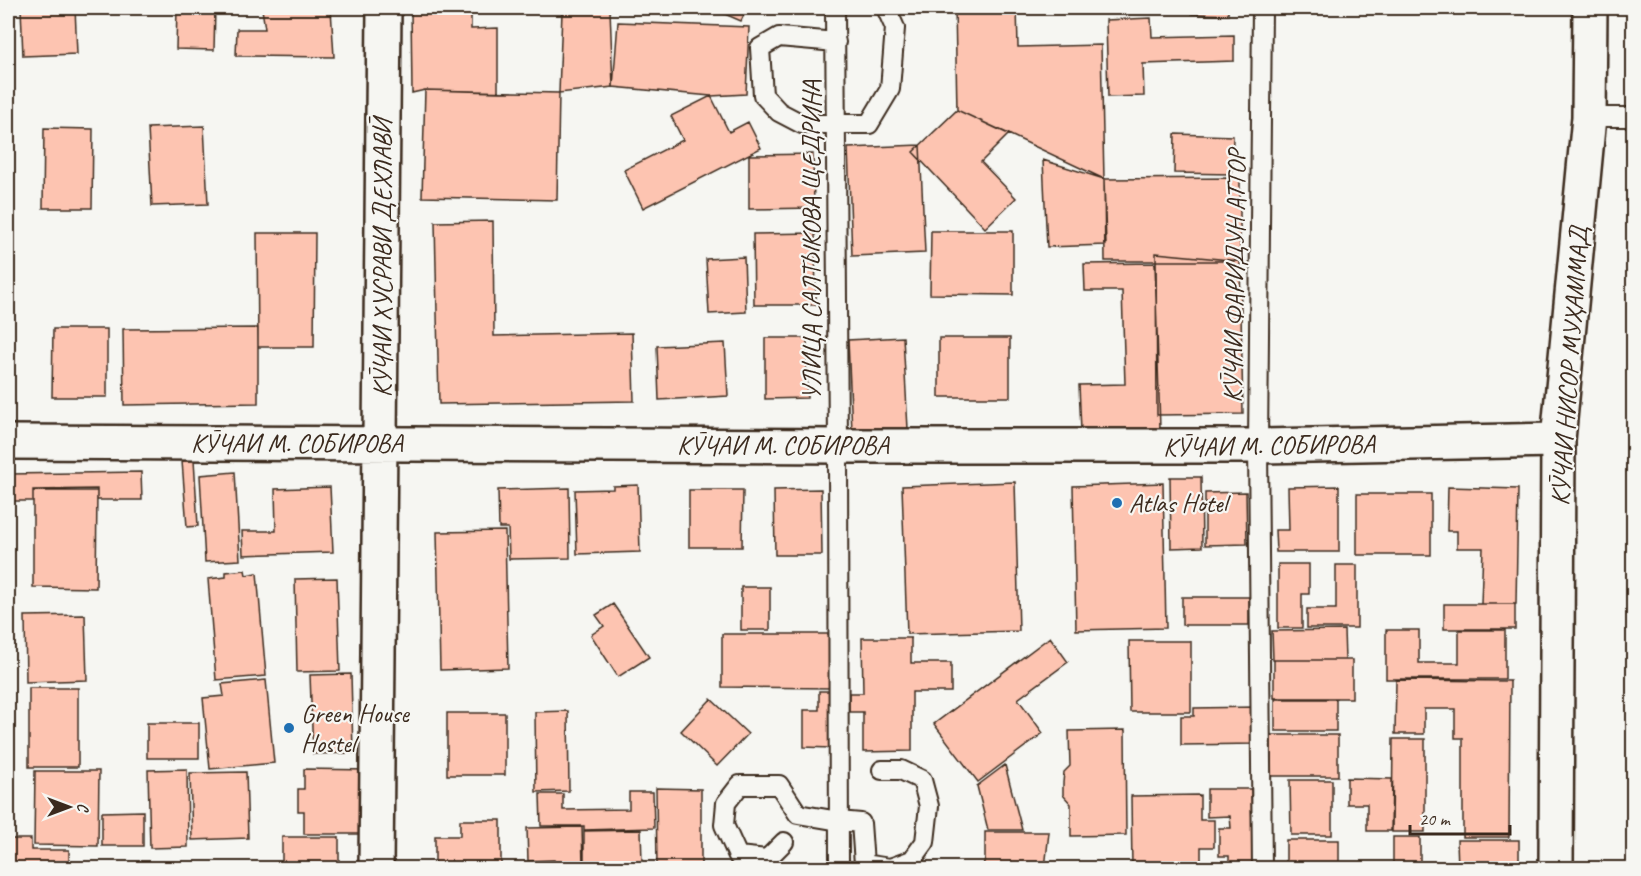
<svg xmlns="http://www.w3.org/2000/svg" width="1641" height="876" viewBox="0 0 1641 876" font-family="Caveat,sans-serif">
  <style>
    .building { fill: #fdc4b1; stroke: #3b2a1e; stroke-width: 1.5 }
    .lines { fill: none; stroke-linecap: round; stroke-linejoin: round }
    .service-casing { stroke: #3b2a1e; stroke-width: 22 }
    .minor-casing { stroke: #3b2a1e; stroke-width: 38 }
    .tertiary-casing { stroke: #3b2a1e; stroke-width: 38 }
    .service { stroke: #f6f6f2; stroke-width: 18 }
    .minor { stroke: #f6f6f2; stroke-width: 33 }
    .tertiary { stroke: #f6f6f2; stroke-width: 33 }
    .poi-dot { fill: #1f6fb2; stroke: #f6f6f2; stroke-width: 2 }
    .labels { text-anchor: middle; stroke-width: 4.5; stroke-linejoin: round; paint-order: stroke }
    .street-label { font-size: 26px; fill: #3b2a1e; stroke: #f6f6f2 }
    .poi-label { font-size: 26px; fill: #3b2a1e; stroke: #f6f6f2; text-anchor: start }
  </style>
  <rect width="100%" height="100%" fill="#f6f6f2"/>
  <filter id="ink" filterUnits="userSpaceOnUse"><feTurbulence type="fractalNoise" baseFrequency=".0167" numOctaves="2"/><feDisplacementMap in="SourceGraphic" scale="12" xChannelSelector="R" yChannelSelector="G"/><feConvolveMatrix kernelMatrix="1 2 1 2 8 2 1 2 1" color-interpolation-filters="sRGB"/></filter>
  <g filter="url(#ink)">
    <path class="building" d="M21,8H75L77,54L23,56Z
      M177,8H215L214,50L176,49Z
      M411,8H471V29L498,28V92L425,90L412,93Z
      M711,8H747L741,21Z
      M955,8H1017L1018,47L1101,45L1104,179L957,110Z
      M1193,8H1228V15L1192,14Z
      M262,9H331L334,57L236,56L237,29H265Z
      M610,10L613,87L559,93L562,12Z
      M1151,18L1152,37L1234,35V61L1143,64L1144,96L1108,97L1106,20Z
      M618,22L749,27L746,94L711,96L613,87Z
      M425,90L559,93L557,200L422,197Z
      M711,96L729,132L748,122L761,148L643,208L624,170L683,140L671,116Z
      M957,110L1009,134L981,162L1016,198L985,228L913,152Z
      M204,126L208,204L152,206L148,128Z
      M44,128L93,129L92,208H43Z
      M1175,134L1233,136L1232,174L1174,173Z
      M920,145L925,253L852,256L848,148Z
      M813,154L814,208L749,209V155Z
      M1043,160L1104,179L1106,245L1047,247Z
      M1240,178V261H1105L1104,179Z
      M493,221L494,336L632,333L634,401L439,404L435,222Z
      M931,231H1013V295L930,294Z
      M257,233H315L314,347H258Z
      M815,233L816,305H754L753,234Z
      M1156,253L1240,261L1243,414L1157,415Z
      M744,257L746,312L709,314L706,259Z
      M1155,263L1160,429L1081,431L1079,385L1125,384L1122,291H1085L1084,264Z
      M258,328V403L124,405L123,329Z
      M53,329H107V397H52Z
      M903,337L908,429L852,432L848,340Z
      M765,338H807V398L765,399Z
      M939,338H1010V397H939Z
      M725,343L728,396L659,400L657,346Z
      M194,460L198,526L187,527L182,461Z
      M141,472L142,500H97V489L33,490V501H10L9,474Z
      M235,472L240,560L205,562L200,475Z
      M1170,477H1201L1202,547L1171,548Z
      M1015,482L1019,631L907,634L902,486Z
      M1163,483L1166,628L1076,630L1073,486Z
      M638,485L640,552L577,554L575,490L613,489V486Z
      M1339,486V552H1276L1275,530H1289L1288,487Z
      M330,487L333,552L243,555L242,531H276L275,489Z
      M1448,487L1518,489L1516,604H1481L1483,548H1457V531H1447Z
      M569,488L570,558L509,559L508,528H499L498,490Z
      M821,489L822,555H775L774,490Z
      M689,490H743L742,547H689Z
      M33,491H97L96,588L33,587Z
      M1246,492L1247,544L1205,545V493Z
      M1357,494H1431V555H1357Z
      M505,531L508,668L440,670L437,532Z
      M1278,564H1309V594H1302V628H1278Z
      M1336,565H1357V628H1307V609H1336Z
      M245,570L246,575L257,573L266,676L216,680L208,579L226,577V572Z
      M337,578L340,671L297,672L295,579Z
      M741,587H770V630H741Z
      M1182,597H1249V625H1182Z
      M613,604L649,657L618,677L591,635L604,626L596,615Z
      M1444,604H1515V629H1444Z
      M85,615L87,680L26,682L25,616Z
      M1344,630L1345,660H1273L1272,631Z
      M1386,630H1419V663H1459V630H1505V679H1386Z
      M722,634H831V688L722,687Z
      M1050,637L1068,662L1018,699L1043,733L978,782L934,724Z
      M862,638H911V663H951V692H912V751L863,752V712H849V693H863Z
      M1129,641H1191V712H1130Z
      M1274,660H1352V698H1274Z
      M351,674L353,753L313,754L310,675Z
      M266,680L274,763L210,769L203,698L224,696L222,684Z
      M1396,680L1510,681L1509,837H1463V738H1455V709H1424V734H1395Z
      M29,688H78V767H29Z
      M819,691H832L831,748L804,747V710H819Z
      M711,699L748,734L717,766L681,731Z
      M1275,699H1336V731H1275Z
      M1256,707V744L1181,745V716H1194V708Z
      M568,711L569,791L536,792L535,712Z
      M447,713H505V775H447Z
      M147,723H199V758H147Z
      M1125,730L1126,835L1071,836V804L1063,795V783L1064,772L1070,766L1069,731Z
      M1271,735H1338V776H1271Z
      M1393,739H1425V832H1392Z
      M1005,765L1022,830H988L977,786Z
      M187,769L188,847L150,848L148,770Z
      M304,769L370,770V834H304V811H298V789H304Z
      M35,771H99L98,846L34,845Z
      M246,772L248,838L192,840L190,773Z
      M1347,778L1392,779L1391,831H1367V804H1347Z
      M1290,780H1332V835H1291Z
      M656,788L701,789V868H657Z
      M1207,789H1251L1253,865H1229V856H1219V828H1231L1230,816L1207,817Z
      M629,792H653L654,828L584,830V826H541L540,794H563V810L629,809Z
      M1200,795V820H1214V847H1201V868H1132L1131,796Z
      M143,811V846H102V812Z
      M460,820H501V866H435V836H460Z
      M582,827L583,866H554V860L528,861L527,828Z
      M641,830L642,862L584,864V831Z
      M985,832H1049L1045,868H982L985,859Z
      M282,837H339V868H282Z
      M1393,837H1420V868H1393Z
      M11,839H31V850H69V868H11Z
      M1286,840H1339V868H1286Z
      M1457,840H1519V868H1458Z"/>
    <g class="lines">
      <defs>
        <path id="service" d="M835,8L838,446L839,868
          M1262,8L1258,446L1262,868
          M836,42L779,37L760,48L763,95L779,112L802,124H869L890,89L895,28L886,8
          M1589,117H1634
          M784,842L767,859L738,856L724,825L726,803L740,785H779L798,814L839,821L861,823L864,864L890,868L912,860L925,842L929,806L922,780L901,770H882"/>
        <path id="minor" d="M8,442L838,446H1258L1558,440
          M376,868L384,8"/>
        <path id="tertiary" d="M1556,868L1558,440L1589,117L1590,8"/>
      </defs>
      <use href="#service" class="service-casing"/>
      <use href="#minor" class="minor-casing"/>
      <use href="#tertiary" class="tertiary-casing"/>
      <use href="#service" class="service"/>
      <use href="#minor" class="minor"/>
      <use href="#tertiary" class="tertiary"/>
    </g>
  </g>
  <g class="poi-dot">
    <circle cx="1117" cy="503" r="6"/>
    <circle cx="289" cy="728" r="6"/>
  </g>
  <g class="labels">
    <g class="street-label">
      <text transform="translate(811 240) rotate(-90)" y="9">УЛИЦА САЛТЫКОВА ЩЕДРИНА</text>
      <text transform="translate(382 258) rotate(-90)" y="9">КӮЧАИ ХУСРАВИ ДЕХЛАВӢ</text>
      <text transform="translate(1234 276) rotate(-89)" y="9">КӮЧАИ ФАРИДУН АТТОР</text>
      <text transform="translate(1569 366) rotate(-86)" y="9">КӮЧАИ НИСОР МУҲАММАД</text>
      <text x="297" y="452">КӮЧАИ М. СОБИРОВА</text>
      <text x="783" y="454">КӮЧАИ М. СОБИРОВА</text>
      <text transform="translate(1269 445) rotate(-1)" y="9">КӮЧАИ М. СОБИРОВА</text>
    </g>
    <g class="poi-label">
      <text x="1129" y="512">Atlas Hotel</text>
      <text x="301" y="722">Green House<tspan x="301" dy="30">Hostel</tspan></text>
    </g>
  </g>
  <rect width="1641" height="876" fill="none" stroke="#f6f6f2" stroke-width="30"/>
  <rect x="15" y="15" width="1611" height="846" fill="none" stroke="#3b2a1e" stroke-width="2" filter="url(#ink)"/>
  <g transform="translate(69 807) rotate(90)" stroke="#f6f6f2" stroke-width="4.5" paint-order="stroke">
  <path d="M0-4.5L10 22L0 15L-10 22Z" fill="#3b2a1e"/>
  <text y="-9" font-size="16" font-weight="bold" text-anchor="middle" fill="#3b2a1e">С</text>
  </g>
  <path d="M1410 825v9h100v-9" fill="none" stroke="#3b2a1e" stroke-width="3"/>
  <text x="1419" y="825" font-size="18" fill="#3b2a1e" stroke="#f6f6f2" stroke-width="4.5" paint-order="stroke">20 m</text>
</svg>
